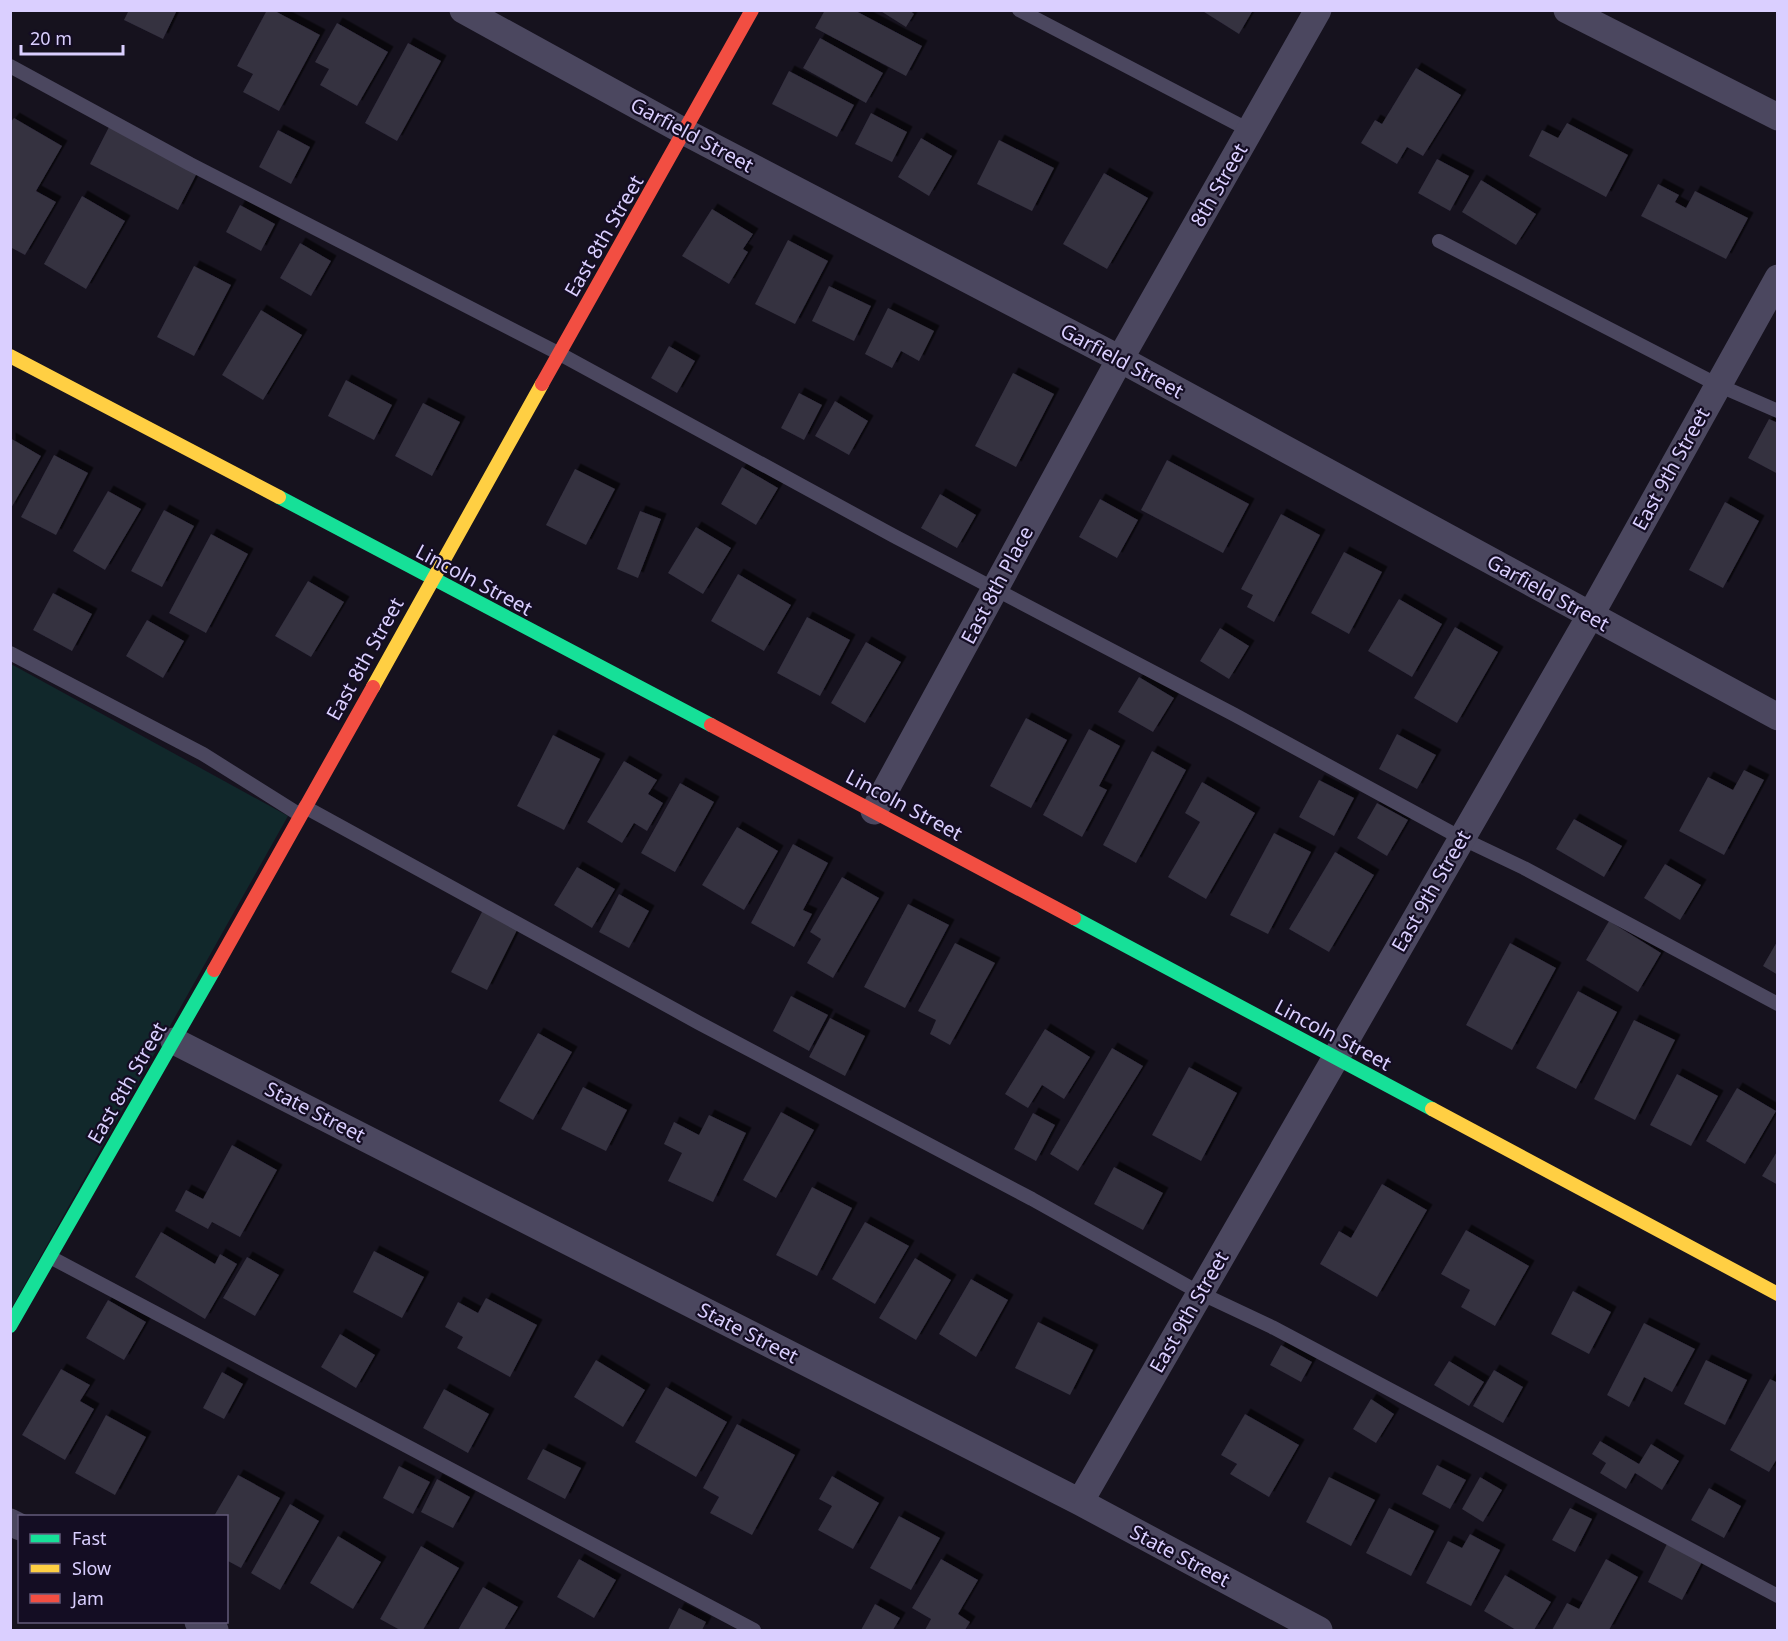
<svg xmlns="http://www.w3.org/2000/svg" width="1788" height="1641" viewBox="0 0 1788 1641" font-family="'Noto Sans',sans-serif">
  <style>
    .green { fill: #11282b }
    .building { fill: #343040; filter: url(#shadow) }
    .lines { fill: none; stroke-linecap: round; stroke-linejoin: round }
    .lane { stroke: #4b475f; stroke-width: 14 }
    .street { stroke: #4b475f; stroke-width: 27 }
    .fast { stroke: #16e098; stroke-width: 14 }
    .slow { stroke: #ffcf43; stroke-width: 14 }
    .jam { stroke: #f24e42; stroke-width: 14 }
    .labels { text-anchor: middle; stroke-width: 4.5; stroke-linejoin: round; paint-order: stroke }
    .street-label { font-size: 20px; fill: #dacfff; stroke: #140d23 }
  </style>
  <defs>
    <filter id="shadow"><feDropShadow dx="5.5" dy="-5.5" stdDeviation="0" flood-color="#0009"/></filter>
  </defs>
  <rect width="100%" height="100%" fill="#16121e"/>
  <path class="green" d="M11,664L288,816L11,1309Z"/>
  <path class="building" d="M129,10H177L163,39L124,20Z
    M267,10H273L320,35L279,111L243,92L253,74L237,66Z
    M825,10H854L922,46L906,76L815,28Z
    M879,10H909L914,14L906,27Z
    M1201,10H1253L1239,34Z
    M337,23L388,52L357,106L320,85L329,69L315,62Z
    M820,38L883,73L866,103L803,68Z
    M408,43L441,61L397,141L365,123Z
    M1416,68L1461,95L1423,156L1407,147L1397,164L1361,143L1375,120L1382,124Z
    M789,71L854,105L837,137L772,104Z
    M871,113L907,132L892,162L855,144Z
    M14,118L62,146L36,191L56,202L25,255L10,247V123Z
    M1567,123L1628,155L1606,197L1529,156L1542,130L1558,138Z
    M109,127L197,173L178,210L90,164Z
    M278,130L310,147L291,184L259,167Z
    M921,138L952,156L929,196L898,177Z
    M999,140L1054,168L1032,211L977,184Z
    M1437,159L1469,176L1450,211L1418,193Z
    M1104,173L1148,198L1107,269L1063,244Z
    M1481,180L1536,214L1516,245L1462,212Z
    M1658,184L1679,195L1675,202L1686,208L1695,191L1748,218L1726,259L1641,216Z
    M82,196L125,221L86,289L44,264Z
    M240,205L275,224L261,251L226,232Z
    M712,209L753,234L743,249L748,252L729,284L682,256Z
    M788,240L828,261L795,324L755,304Z
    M300,243L331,261L311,296L280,278Z
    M194,266L231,285L194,356L157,337Z
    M829,286L871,306L854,341L812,321Z
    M888,308L934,331L919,361L901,351L892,368L865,354Z
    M261,310L302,335L263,400L222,375Z
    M669,346L695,361L677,393L651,378Z
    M1013,373L1054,394L1016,467L975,446Z
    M346,380L392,405L374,440L328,416Z
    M799,393L822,405L804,440L781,428Z
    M835,401L868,421L849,455L815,436Z
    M423,403L460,422L432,476L395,456Z
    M1769,419L1778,423V474L1748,458Z
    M10,438L41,456L10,510Z
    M54,455L88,473L56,535L21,517Z
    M1167,460L1249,504L1223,553L1141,510Z
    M742,467L778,488L756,525L721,504Z
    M575,469L615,489L586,545L546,525Z
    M108,491L141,509L105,570L73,551Z
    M940,494L976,515L957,548L921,528Z
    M1100,499L1138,520L1117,558L1079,537Z
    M1725,502L1759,521L1723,588L1689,570Z
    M164,510L194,526L162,587L131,571Z
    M640,511L661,519L638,578L617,569Z
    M1281,514L1320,535L1274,622L1247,607L1253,595L1241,589Z
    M696,527L731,548L703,594L668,573Z
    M211,534L248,554L206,633L169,613Z
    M1344,552L1382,572L1349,634L1311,613Z
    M738,574L791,605L764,651L711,621Z
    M308,581L344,602L311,657L275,636Z
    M53,593L92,614L72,651L33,630Z
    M1399,599L1442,624L1412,677L1368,651Z
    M807,617L850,640L820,696L777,673Z
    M147,620L184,641L163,678L126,656Z
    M1455,627L1498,652L1457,723L1414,698Z
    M1220,628L1249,646L1229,679L1200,661Z
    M866,642L901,662L865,723L831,703Z
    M1139,677L1174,698L1153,732L1118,712Z
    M1026,718L1067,740L1031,808L990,786Z
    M1089,729L1120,746L1099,786L1107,790L1082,837L1043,815Z
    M1397,734L1436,755L1417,789L1379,769Z
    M553,735L600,759L564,830L517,806Z
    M1152,751L1186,770L1136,863L1103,845Z
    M624,761L657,780L648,794L663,803L647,831L634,823L622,843L587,822Z
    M1744,770L1764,780L1724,855L1679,831L1708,777L1733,790Z
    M1319,780L1354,798L1334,836L1299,817Z
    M1202,782L1255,813L1206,899L1168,877L1200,822L1185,813Z
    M680,783L714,802L675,872L641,853Z
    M1377,803L1408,820L1387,856L1357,838Z
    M1574,819L1622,846L1604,877L1556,849Z
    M737,827L778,851L744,910L702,885Z
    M1274,833L1311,852L1268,934L1230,915Z
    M793,844L828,863L803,910L812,914L794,947L751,923Z
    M1335,852L1374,875L1329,952L1289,929Z
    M1665,864L1701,885L1680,920L1644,898Z
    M577,867L615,889L592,928L554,905Z
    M842,877L879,898L833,978L807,963L821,939L810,932Z
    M619,894L649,911L629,948L599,932Z
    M908,904L949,925L905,1008L864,987Z
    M484,908L519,926L487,990L451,972Z
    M1609,921L1661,953L1638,992L1586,960Z
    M1778,940V975L1763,966Z
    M955,943L995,963L950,1045L930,1034L936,1020L918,1011Z
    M1510,943L1556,968L1512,1050L1466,1025Z
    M1578,991L1617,1012L1576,1089L1536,1068Z
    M791,996L828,1015L809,1051L773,1031Z
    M830,1018L865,1036L845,1076L809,1057Z
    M1634,1020L1675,1040L1635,1120L1594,1099Z
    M1045,1029L1090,1057L1064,1099L1042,1085L1028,1108L1005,1094Z
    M538,1033L572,1052L533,1120L499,1101Z
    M1112,1048L1143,1066L1078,1171L1050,1154Z
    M1189,1067L1237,1093L1201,1161L1152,1135Z
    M1677,1074L1718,1096L1691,1146L1650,1125Z
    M583,1087L627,1110L606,1151L561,1129Z
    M1737,1088L1776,1111L1745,1164L1706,1141Z
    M781,1112L814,1130L776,1198L743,1180Z
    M1033,1113L1055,1125L1036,1161L1014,1149Z
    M709,1115L746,1133L713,1202L668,1181L682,1153L664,1144L674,1122L699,1135Z
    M232,1145L277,1170L240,1237L212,1222L208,1229L175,1211L186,1190L203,1199Z
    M1778,1150V1185L1762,1176Z
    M1114,1167L1163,1193L1143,1230L1094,1204Z
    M1382,1184L1427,1210L1377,1297L1320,1264L1339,1231L1351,1238Z
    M812,1187L852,1208L817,1276L776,1255Z
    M865,1222L909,1246L875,1304L832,1279Z
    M1466,1230L1529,1266L1495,1326L1461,1307L1470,1290L1441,1274Z
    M161,1232L215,1264L220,1254L237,1264L205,1319L135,1277Z
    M374,1251L424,1277L402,1318L353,1292Z
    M247,1257L279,1275L255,1316L223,1298Z
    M915,1258L951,1280L916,1340L879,1318Z
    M971,1279L1008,1300L976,1357L939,1334Z
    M1573,1291L1611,1312L1589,1354L1551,1334Z
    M486,1298L537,1325L510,1377L457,1348L463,1337L445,1327L458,1302L478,1313Z
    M108,1300L146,1322L124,1360L86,1338Z
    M1038,1322L1093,1350L1070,1395L1015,1368Z
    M1644,1323L1695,1349L1672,1392L1644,1377L1629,1407L1607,1395Z
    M340,1334L375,1355L356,1388L321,1367Z
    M1281,1345L1312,1362L1301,1382L1270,1365Z
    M596,1360L645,1390L623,1427L574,1397Z
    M1706,1360L1747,1380L1725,1425L1684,1404Z
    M1449,1361L1484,1382L1469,1406L1434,1385Z
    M61,1369L90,1385L80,1401L94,1409L65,1460L22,1435Z
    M1494,1370L1523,1387L1503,1423L1473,1406Z
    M222,1372L243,1384L224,1419L203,1408Z
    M1770,1379L1778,1383V1457L1769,1472L1730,1450Z
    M666,1387L727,1422L696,1477L635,1442Z
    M444,1389L489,1414L468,1453L423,1428Z
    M1371,1399L1394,1414L1376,1443L1353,1429Z
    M1245,1414L1299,1445L1269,1497L1230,1474L1237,1464L1221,1455Z
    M106,1415L146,1437L115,1495L75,1473Z
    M737,1424L795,1455L752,1535L710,1513L719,1497L703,1488Z
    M1600,1441L1639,1464L1651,1444L1679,1461L1662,1490L1635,1473L1626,1489L1600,1473L1606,1463L1592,1454Z
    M543,1449L581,1468L565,1499L527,1479Z
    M1437,1465L1466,1480L1450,1509L1422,1494Z
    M399,1466L430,1482L413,1514L383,1498Z
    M238,1475L280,1498L241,1568L226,1560V1516H214Z
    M832,1476L879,1503L853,1549L818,1530L832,1506L819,1499Z
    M1329,1477L1375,1500L1351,1546L1306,1522Z
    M1480,1477L1502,1490L1483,1522L1462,1509Z
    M437,1479L470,1497L453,1528L421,1512Z
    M1709,1488L1741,1506L1724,1538L1691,1520Z
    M290,1504L319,1521L280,1590L251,1573Z
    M1389,1508L1434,1531L1411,1576L1366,1553Z
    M1570,1508L1592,1519L1575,1552L1552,1540Z
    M899,1516L940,1538L911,1590L870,1568Z
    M1470,1534L1500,1550L1471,1606L1426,1583L1448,1541L1462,1548Z
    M338,1536L381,1562L353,1609L310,1583Z
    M1669,1540L1704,1558L1682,1600L1648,1582Z
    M421,1546L459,1568L423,1630H400L380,1619Z
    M579,1559L616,1580L594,1618L557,1597Z
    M941,1559L978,1580L958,1614L970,1622L965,1630H925L931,1619L912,1608Z
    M1606,1559L1638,1577L1609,1630H1552L1567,1603L1579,1609Z
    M1505,1575L1551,1602L1534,1630H1516L1484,1611Z
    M483,1587L518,1607L504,1630H458Z
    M875,1604L900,1618L893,1630H861Z
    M679,1608L706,1622L702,1630H668Z"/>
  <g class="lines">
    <path class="lane" d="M1019,10L1249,130
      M10,66L190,164L560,354L894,536L1235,715L1461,838L1524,868L1778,1004
      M1439,241L1718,385L1778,411
      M10,653L203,754L300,815
      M305,807L699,1023L1032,1199L1200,1293L1272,1327L1778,1596
      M50,1257L754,1630"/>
    <path class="street" d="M463,10L685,132L1120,359L1778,717
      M1567,10L1778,117
      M874,811L1120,359L1318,10
      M174,1041L1080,1502L1319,1630
      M1080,1502L1590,616L1778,278
      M10,1522L20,1527
      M198,1622L215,1630"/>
    <path class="fast" d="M279,497L711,725
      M1074,918L1432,1109
      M10,1326L214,970"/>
    <path class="slow" d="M10,356L279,497
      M373,687L542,384
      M1432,1109L1778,1294"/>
    <path class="jam" d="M542,384L752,10
      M711,725L1074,918
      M214,970L373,687"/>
  </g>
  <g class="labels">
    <g class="street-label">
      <text transform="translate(692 135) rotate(28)" y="7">Garfield Street</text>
      <text transform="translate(1219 185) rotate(-60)" y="7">8th Street</text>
      <text transform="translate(604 236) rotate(-60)" y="7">East 8th Street</text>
      <text transform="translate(1122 361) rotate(28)" y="7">Garfield Street</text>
      <text transform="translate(1671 469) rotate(-61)" y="7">East 9th Street</text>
      <text transform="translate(474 580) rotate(28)" y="7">Lincoln Street</text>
      <text transform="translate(997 585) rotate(-62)" y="7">East 8th Place</text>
      <text transform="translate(1548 593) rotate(29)" y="7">Garfield Street</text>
      <text transform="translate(365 659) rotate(-61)" y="7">East 8th Street</text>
      <text transform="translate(904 805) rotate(28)" y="7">Lincoln Street</text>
      <text transform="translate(1431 891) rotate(-60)" y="7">East 9th Street</text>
      <text transform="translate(1333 1035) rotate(28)" y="7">Lincoln Street</text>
      <text transform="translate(127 1083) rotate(-60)" y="7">East 8th Street</text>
      <text transform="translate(315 1112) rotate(27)" y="7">State Street</text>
      <text transform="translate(1189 1312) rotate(-60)" y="7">East 9th Street</text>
      <text transform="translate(748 1333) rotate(27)" y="7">State Street</text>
      <text transform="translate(1180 1556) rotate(28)" y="7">State Street</text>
    </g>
  </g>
  <rect width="1788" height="1641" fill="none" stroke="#dacfff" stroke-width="24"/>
  <rect x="18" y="1515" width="210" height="108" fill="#140d23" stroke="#635b7b" stroke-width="1.5"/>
  <rect x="30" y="1534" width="30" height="9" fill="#16e098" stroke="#635b7b" stroke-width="1.5"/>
  <text x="72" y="1545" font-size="18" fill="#dacfff">Fast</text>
  <rect x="30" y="1564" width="30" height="9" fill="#ffcf43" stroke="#635b7b" stroke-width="1.5"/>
  <text x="72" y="1575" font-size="18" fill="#dacfff">Slow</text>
  <rect x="30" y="1594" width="30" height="9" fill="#f24e42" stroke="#635b7b" stroke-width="1.5"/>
  <text x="72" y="1605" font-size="18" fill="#dacfff">Jam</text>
  <path d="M21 45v9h102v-9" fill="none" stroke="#dacfff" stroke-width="3"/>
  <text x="30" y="45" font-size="18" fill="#dacfff" stroke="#140d23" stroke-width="4.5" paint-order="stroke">20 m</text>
</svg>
